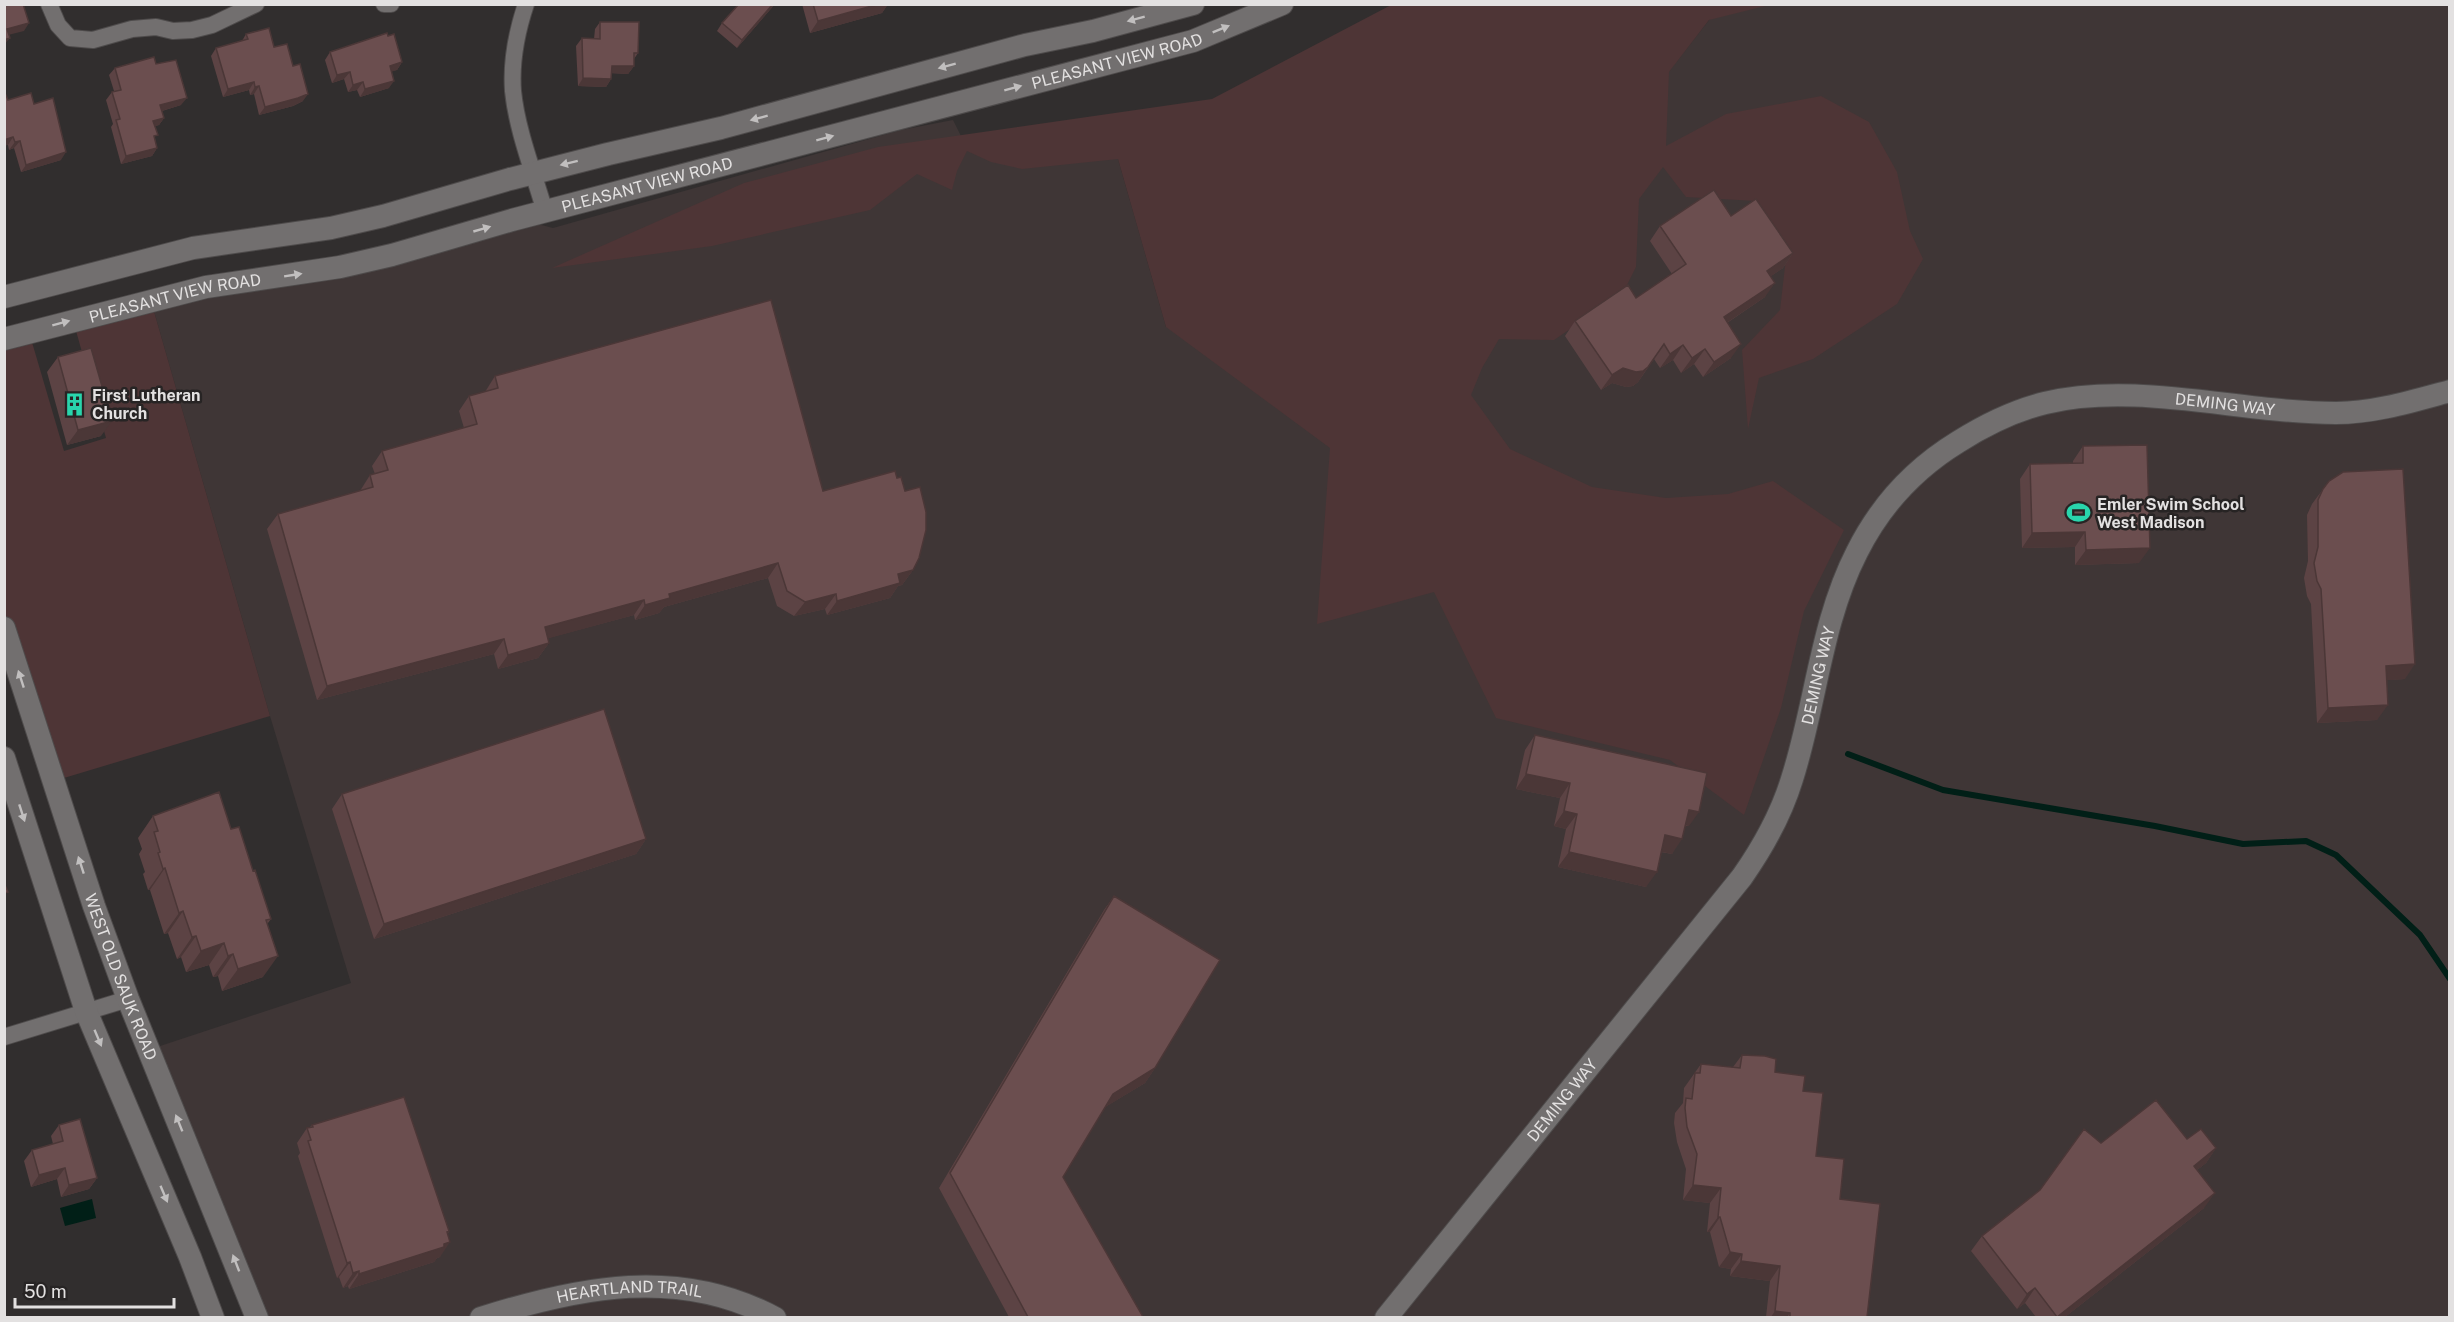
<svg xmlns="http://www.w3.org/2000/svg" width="2454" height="1322" viewBox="0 0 2454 1322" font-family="'Public Sans',sans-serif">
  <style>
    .built { fill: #3f3636 }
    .green { fill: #4e3536 }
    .water { fill: #011f17 }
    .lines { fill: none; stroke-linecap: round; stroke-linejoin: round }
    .stream { stroke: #011f17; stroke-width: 6 }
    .street-casing { stroke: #4e4b4b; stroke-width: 18 }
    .secondary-casing { stroke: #4e4b4b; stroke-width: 24 }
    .street { stroke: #726f6f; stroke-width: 16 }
    .secondary { stroke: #726f6f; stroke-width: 22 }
    .wall { fill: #5c4344 }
    .shaded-wall { fill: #4b3737 }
    .building { fill: #6b4e4f; stroke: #4b3737; stroke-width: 1.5 }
    .oneway { fill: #c1bfbf }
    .labels { text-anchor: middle; stroke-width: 5; stroke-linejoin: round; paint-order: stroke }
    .street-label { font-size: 16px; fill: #e3e1e1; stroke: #272424 }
    .poi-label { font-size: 16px; font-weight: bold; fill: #e3e1e1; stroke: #272424; text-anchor: start }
  </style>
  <rect width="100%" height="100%" fill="#312e2e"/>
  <path class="built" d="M1739,5H2449V1317H257L148,1050L351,983L270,716L151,301L518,219L553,228L901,130L953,120L968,150L1118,159L1166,327L1632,119L1709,20Z"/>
  <path class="green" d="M1393,4L1769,5L1709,20L1669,72L1666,146L1726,114L1821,96L1869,122L1897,172L1910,231L1923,259L1897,304L1813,359L1759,378L1748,429L1742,350L1780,310L1787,249L1756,201L1686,197L1663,167L1639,199L1636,267L1623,293L1554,340L1499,339L1482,368L1471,395L1510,449L1592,487L1666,498L1728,494L1773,481L1844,530L1804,611L1781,708L1744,815L1670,760L1496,718L1434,592L1317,624L1330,448L1166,327L1118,159L1022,169L991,162L967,151L957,171L952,190L917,174L870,210L712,246L552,268L744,183L878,147L1212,99Z
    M151,301L270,716L54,781L5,628L4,339L29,332L64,451L106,438L73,320Z"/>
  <path class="water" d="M92,1199L96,1218L65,1226L60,1208Z"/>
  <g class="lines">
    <path class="stream" d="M1848,754L1943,790L2155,826L2243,844L2306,841L2336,855L2420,935L2450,979"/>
    <defs>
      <path id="street" d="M49,4L58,25L70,38L93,40L132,29L156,27L173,31L192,30L212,25L256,4
        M384,4H391
        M526,4C517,31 511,63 513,91C517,131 534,173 545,212
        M4,1037L128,999"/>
      <g id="secondary">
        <path d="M4,297L193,248L331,228L383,216L510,179L608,154L721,128L1025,45L1093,31L1193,4"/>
        <path id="s1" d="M4,339L206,287L340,267L392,255L512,220L1193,41L1282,4"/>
        <path id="s2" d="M4,628L94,906L128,999L257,1318"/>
        <path d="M4,758L86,1011L190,1257L213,1318"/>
        <path id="s3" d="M481,1318C579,1287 679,1266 775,1318"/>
        <path id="s4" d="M1386,1318L1742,877C1763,847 1781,815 1792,779C1816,704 1821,622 1857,552C1880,506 1914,469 1958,442C1985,425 2013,411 2045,403C2136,381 2242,413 2336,413C2374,413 2413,401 2450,391"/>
      </g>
    </defs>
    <use href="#street" class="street-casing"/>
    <use href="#secondary" class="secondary-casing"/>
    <use href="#street" class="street"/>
    <use href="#secondary" class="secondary"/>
  </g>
  <path class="wall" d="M775,4L737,48L717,31L722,23Z
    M802,4H888L882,13L810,33Z
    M600,22L638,53L634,59V66L628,74L611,73V79L606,87L578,86L576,46L582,38L594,39L595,29Z
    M246,34L274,47L303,101L293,106L259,115L254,94L250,95L249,90L223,97L211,56L216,48L242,41Z
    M388,36L402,62L397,70L391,71L389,88L360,97L357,90L348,92L344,79L332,83L325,60L330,52Z
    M156,64L181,105L162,111L164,118L159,125L155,126V139L157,148L152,156L121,164L111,127L113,124L106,100L112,92L114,91L109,75L115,68Z
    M8,100L34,104L61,160L21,172L14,148L9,150L8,145Z
    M1731,216L1793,253L1783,268L1771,276L1765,297L1727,323L1731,358L1703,377L1694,364L1681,373L1673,360L1660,368L1654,359L1638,382L1633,386L1626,387L1612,383L1601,390L1565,336L1575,321L1636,298L1672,274L1650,241L1660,226Z
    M58,357L101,436L67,445L47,372Z
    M495,376L823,491L913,570L902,585L898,586L890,598L827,615L825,609L794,616L777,606L768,578L664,607L659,613L635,620L634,615L548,638L549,643L538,658L498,669L494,654L317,700L267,529L278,514L360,491L370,475L375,474L372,466L382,451L464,428L459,411L469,396L485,392Z
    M2083,446L2139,563L2075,565V547L2022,548L2020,479L2030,464L2073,463V461Z
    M2329,481L2405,679L2386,680L2377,720L2317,723L2311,604L2307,596L2304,578L2308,561L2307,515L2312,504Z
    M1535,735L1689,826H1685L1672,854L1661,852L1646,887L1558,867L1566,829L1554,826L1560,798L1516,789L1525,750Z
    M342,794L646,839L636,854L374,939L332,809Z
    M153,816L231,829L253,871L271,919L268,923L263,977L222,991L218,976L213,977L209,965L186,972L181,957L177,959L168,933L164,934L150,890H148L143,874L145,872L139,854L142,849L138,838Z
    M1114,896L1155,1068L1145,1083L1105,1107L1063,1177L1143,1317H1009L939,1188L1104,910Z
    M1742,1055L1775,1072L1803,1091L1816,1156L1840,1199L1867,1317H1766L1770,1281L1730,1276L1731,1269L1719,1267L1710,1232H1707L1710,1203L1683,1200L1686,1169L1677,1142L1674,1123L1675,1113L1683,1103L1684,1088L1701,1064L1733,1067Z
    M59,1125L97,1178L89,1189L61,1197L57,1179L31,1187L24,1161L32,1150L53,1144L51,1136Z
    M312,1125L449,1231L440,1257L437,1258L434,1262L349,1289L348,1286L343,1288L339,1277L337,1278L298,1156L300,1153L297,1143L307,1128L310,1127Z
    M2187,1139L2216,1148L2206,1163L2197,1170L2204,1208L2065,1317H2036L2025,1303L2017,1309L1971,1251L1982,1236L2101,1143Z"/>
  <path class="shaded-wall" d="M773,4H775L737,48L742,40Z
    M879,4H888L882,13L810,33L818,21Z
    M29,23L24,31L4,36L7,29Z
    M10,38L4,45V40Z
    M402,62L397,70L384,74L390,66Z
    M612,66H634L628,74L607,73Z
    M350,72L344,79L332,83L337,75Z
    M583,78L611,79L606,87L578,86Z
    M394,81L389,88L360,97L365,89Z
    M254,82L249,90L223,97L228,89Z
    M363,82L357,90L348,92L353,85Z
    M259,86L254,94L250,95L255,87Z
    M308,94L303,101L293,106L259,115L265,107Z
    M187,98L181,105L155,113L160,105Z
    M164,118L159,125L148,128L153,121Z
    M13,137L8,145L4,146V140Z
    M20,141L14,148L9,150L15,142Z
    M157,148L152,156L121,164L126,156Z
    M66,152L61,160L21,172L26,165Z
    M1793,253L1783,268L1757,286L1767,271Z
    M1775,283L1765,297L1713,332L1724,317Z
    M1741,344L1731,358L1703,377L1714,362Z
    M1683,345L1673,360L1660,368L1670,354Z
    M1705,349L1694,364L1681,373L1692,358Z
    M1648,367L1638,382L1633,386L1626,387L1612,383L1601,390L1612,375L1623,368Z
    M112,421L101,436L67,445L78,430Z
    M2085,532L2075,547L2022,548L2032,533Z
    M2150,548L2139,563L2075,565L2086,550Z
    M778,563L768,578L664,607L659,613L635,620L645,605L669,594Z
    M913,570L902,585L898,586L890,598L827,615L837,601L898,574Z
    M836,594L825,609L794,616L805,602Z
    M644,600L634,615L535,642L545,627Z
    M504,639L494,654L317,700L327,686Z
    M549,643L538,658L498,669L508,655Z
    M2415,664L2405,679L2375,681L2386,666Z
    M2388,705L2377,720L2317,723L2328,708Z
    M1526,774L1570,783L1560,798L1516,789Z
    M1689,810L1699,812L1689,826L1678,824Z
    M1564,811L1577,814L1566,829L1554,826Z
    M1665,835L1682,839L1672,854L1654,850Z
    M646,839L636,854L374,939L384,924Z
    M1569,852L1657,872L1646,887L1558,867Z
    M165,868L150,890H148L163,869Z
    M183,911L168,933L164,934L179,913Z
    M196,936L181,957L177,959L192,937Z
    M224,943L209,965L186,972L201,951Z
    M233,954L218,976L213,977L228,956Z
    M278,956L263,977L222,991L238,969Z
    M1155,1068L1145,1083L1102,1109L1113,1094Z
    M2216,1148L2206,1163L2183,1181L2194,1166Z
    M65,1168L57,1179L31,1187L39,1175Z
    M97,1178L89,1189L61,1197L69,1185Z
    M1693,1185L1721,1188L1710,1203L1683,1200Z
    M2215,1193L2204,1208L2065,1317H2057Z
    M1718,1217H1720L1710,1232H1707Z
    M450,1242L440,1257L437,1258L434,1262L349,1289L359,1274Z
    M1730,1252L1742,1254L1731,1269L1719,1267Z
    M1741,1261L1780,1266L1770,1281L1730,1276Z
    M350,1262L339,1277L337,1278L347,1263Z
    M359,1271L348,1286L343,1288L353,1273Z
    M2035,1288L2025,1303L2017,1309L2027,1294Z
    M1775,1311L1790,1313L1787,1317H1771Z"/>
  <path class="building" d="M4,4H23L29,23L7,29L10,38L4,40Z
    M739,4H773L742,40L722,23Z
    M813,4H879L818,21Z
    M600,22H639L638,53H634V66H612L611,79L583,78L582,38L600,39Z
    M269,28L274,47L287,44L293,66L300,64L308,94L298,98L265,107L259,86L255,87L254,82L228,89L216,48L248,39L246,34Z
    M387,33L388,36L394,34L402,62L390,66L394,81L365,89L363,82L353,85L350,72L337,75L330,52Z
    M154,57L156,64L176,60L187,98L160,105L164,118L153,121L158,135L154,136L157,148L126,156L116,120L120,119L112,92L121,90L115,68Z
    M31,93L34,104L53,98L66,152L26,165L20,141L15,142L13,137L4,140V95H6L8,100Z
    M1714,190L1731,216L1756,199L1793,253L1767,271L1775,283L1724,317L1741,344L1714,362L1705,349L1692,358L1683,345L1670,354L1664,344L1648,367L1643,371L1636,372L1623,368L1612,375L1575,321L1628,285L1636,298L1686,264L1660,226Z
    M771,300L823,491L895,471L897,478L901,477L905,491L920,487L926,512V530L919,558L913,570L898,574L900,583L837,601L836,594L805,602L787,591L778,563L669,594L670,598L645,605L644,600L545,627L549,643L508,655L504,639L327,686L278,514L373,487L370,475L388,470L382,451L477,424L469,396L498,388L495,376Z
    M91,348L112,421L78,430L58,357Z
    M2147,445L2150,548L2086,550L2085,532L2032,533L2030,464L2083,463V446Z
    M2403,469L2415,664L2386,666L2388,705L2328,708L2321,589L2317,581L2314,563L2318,547V500L2323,489L2329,481L2343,472Z
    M604,709L646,839L384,924L342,794Z
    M1535,735L1707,773L1699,812L1689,810L1682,839L1665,835L1657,872L1569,852L1577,814L1564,811L1570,783L1526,774Z
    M219,792L231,829L239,827L253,871L255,870L271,919L266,920L278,956L238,969L233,954L228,956L224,943L201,951L196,936L192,937L183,911L179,913L165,868L163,869L158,853L160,852L154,832L158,831L153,816Z
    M4,883L8,892L4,893Z
    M1114,896L1220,960L1155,1068L1113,1094L1063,1177L1143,1317H1028L950,1173Z
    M1742,1055L1765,1056L1776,1059L1775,1072L1805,1076L1803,1091L1823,1093L1816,1156L1844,1159L1840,1199L1880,1204L1867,1317H1790V1313L1775,1311L1780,1266L1741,1261L1742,1254L1730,1252L1720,1217H1718L1721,1188L1693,1185L1697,1154L1687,1127L1685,1108L1686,1098L1692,1099L1695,1073H1700L1701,1064L1740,1068Z
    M404,1097L449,1231L447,1232L450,1242L444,1244V1247L359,1274V1271L353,1273L350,1262L347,1263L308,1141L311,1140L307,1128L313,1127L312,1125Z
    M2156,1100L2187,1139L2201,1129L2216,1148L2194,1166L2215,1193L2057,1317L2035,1288L2027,1294L1982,1236L2040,1190L2084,1129L2101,1143Z
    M80,1119L97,1178L69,1185L65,1168L39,1175L32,1150L63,1141L59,1125Z"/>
  <defs><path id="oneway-solid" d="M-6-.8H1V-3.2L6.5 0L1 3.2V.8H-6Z" transform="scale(1.5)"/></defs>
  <g class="oneway">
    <use href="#oneway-solid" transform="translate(1136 19) rotate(165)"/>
    <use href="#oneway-solid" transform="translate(1221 29) rotate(-22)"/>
    <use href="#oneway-solid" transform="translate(947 66) rotate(165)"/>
    <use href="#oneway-solid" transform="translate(1013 88) rotate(-15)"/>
    <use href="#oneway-solid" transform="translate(759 118) rotate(165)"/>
    <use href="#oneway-solid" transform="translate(825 138) rotate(-15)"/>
    <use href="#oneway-solid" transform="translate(569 163) rotate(166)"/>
    <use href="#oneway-solid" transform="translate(482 229) rotate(-16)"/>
    <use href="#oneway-solid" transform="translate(293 275) rotate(-9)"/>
    <use href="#oneway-solid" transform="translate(61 323) rotate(-15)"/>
    <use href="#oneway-solid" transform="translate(21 679) rotate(-108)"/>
    <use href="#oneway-solid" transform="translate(22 813) rotate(72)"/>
    <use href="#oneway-solid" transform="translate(81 865) rotate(-108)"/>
    <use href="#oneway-solid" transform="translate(98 1038) rotate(67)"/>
    <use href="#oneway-solid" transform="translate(179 1123) rotate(-112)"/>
    <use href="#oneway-solid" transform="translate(164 1194) rotate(67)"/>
    <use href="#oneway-solid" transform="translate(236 1263) rotate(-111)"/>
  </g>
  <defs>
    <symbol id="building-bare" viewBox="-9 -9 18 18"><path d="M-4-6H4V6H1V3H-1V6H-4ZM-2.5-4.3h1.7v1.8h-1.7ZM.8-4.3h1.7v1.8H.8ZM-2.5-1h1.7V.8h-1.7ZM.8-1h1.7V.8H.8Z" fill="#29d5ac" stroke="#272424" stroke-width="2.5" paint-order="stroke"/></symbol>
    <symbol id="stadium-bare" viewBox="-9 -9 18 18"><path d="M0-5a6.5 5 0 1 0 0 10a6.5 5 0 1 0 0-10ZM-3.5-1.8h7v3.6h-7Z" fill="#29d5ac" stroke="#272424" stroke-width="2.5" paint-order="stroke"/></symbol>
  </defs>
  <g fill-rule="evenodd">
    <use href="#building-bare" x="58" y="388" width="33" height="33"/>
    <use href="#stadium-bare" x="2062" y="496" width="33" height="33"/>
  </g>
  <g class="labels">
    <g class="street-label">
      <text dy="6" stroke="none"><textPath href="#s1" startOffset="1148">PLEASANT VIEW ROAD</textPath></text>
      <text dy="6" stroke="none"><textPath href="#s1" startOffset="662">PLEASANT VIEW ROAD</textPath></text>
      <text dy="6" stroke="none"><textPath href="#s1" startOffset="176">PLEASANT VIEW ROAD</textPath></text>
      <text dy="6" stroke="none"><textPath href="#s4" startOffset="1342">DEMING WAY</textPath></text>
      <text dy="6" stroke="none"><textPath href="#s4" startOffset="784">DEMING WAY</textPath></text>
      <text dy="6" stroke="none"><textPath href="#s2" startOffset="368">WEST OLD SAUK ROAD</textPath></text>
      <text dy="6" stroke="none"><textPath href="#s4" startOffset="280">DEMING WAY</textPath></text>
      <text dy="6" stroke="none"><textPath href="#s3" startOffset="152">HEARTLAND TRAIL</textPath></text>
    </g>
    <g class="poi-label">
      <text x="92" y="401">First Lutheran<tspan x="92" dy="18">Church</tspan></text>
      <text x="2097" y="510">Emler Swim School<tspan x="2097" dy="18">West Madison</tspan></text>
    </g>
  </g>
  <rect width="2454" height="1322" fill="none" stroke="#e3e1e1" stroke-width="12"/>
  <path d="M15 1298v9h159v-9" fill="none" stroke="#e3e1e1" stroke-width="3"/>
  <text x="24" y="1298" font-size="18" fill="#e3e1e1" stroke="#272424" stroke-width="4.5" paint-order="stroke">50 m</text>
</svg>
